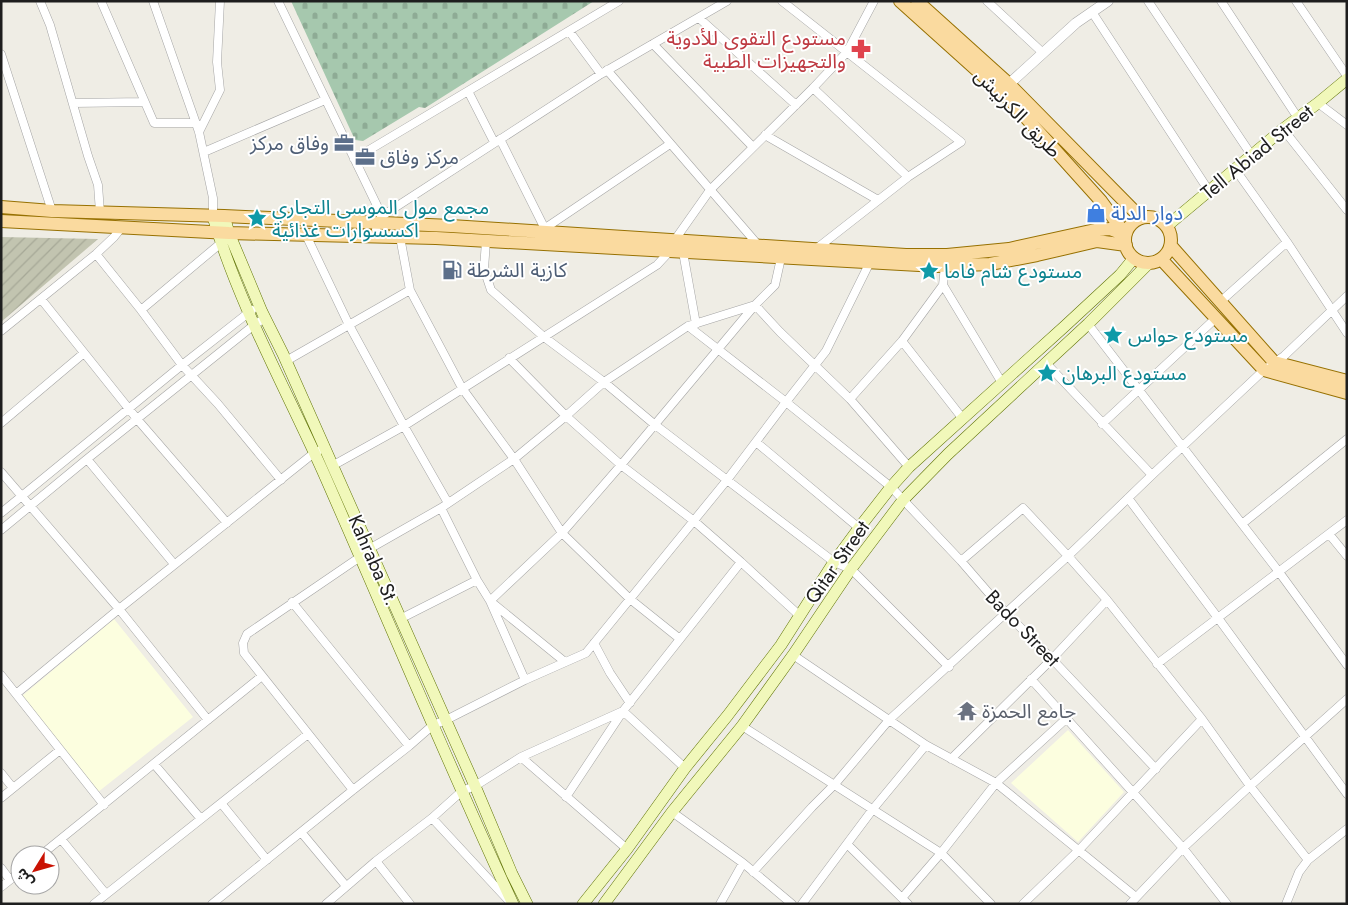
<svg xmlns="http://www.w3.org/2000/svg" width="1348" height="905" viewBox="0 0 1348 905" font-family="Jost,'Noto Sans Arabic',sans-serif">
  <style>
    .education { fill: #fcfedf }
    .construction { fill: url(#construction-furrows) }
    .cemetery { fill: url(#cemetery-stones) }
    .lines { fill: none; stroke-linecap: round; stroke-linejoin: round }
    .minor-casing { stroke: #a5a5a5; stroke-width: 9 }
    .tertiary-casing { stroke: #a5a5a5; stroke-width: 11 }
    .secondary-casing { stroke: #607406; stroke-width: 12 }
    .primary-casing { stroke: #977102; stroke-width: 14 }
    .minor { stroke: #fff; stroke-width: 8 }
    .tertiary { stroke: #fff; stroke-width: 10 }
    .secondary { stroke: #f1f8ba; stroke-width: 11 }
    .primary { stroke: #fada9f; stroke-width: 12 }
    .labels { text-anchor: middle; stroke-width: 4; stroke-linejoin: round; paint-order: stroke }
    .health-label { font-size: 20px; fill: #be3a42; stroke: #fff; text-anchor: end }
    .street-label { font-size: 20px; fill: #1e1e1e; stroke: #fff }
    .service-label { font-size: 20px; fill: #4e5e75; stroke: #fff; text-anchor: start }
    .culture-label { font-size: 20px; fill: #0d838f; stroke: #fff; text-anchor: start }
    .shop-label { font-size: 20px; fill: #366cbe; stroke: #fff; text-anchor: start }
    .worship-label { font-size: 20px; fill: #5b616d; stroke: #fff; text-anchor: start }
  </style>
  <defs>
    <pattern id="construction-furrows" width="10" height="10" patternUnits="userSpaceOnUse" patternTransform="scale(1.25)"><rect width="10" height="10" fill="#c2c4b0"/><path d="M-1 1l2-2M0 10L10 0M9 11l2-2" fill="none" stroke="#a6a897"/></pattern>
    <pattern id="cemetery-stones" width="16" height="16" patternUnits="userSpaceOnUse" patternTransform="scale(1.25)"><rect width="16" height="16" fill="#a6c8ae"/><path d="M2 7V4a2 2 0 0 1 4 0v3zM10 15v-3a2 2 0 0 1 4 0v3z" fill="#8eab95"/></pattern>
  </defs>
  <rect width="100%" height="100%" fill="#efede5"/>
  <path class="education" d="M114,619L193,717L98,792L22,696Z
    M1068,730L1124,792L1078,842L1011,783Z"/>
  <path class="construction" d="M1,237L98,239L1,322Z"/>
  <path class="cemetery" d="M291,1H594L425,108L419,107L363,141L355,140Z"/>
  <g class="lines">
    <defs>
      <path id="minor" d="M40,1L50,25L88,156L98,185L100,212
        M101,1L154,123H196
        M153,1L199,132L213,198V217
        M278,1L382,216
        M782,1L961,142L908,177L816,249
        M987,1L1043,53
        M1148,1L1252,156
        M1221,1L1298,118
        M1296,1L1347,76
        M1092,12L1209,191
        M699,18L796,105
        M569,31L601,74
        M653,44L753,147
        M1,54L52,211
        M607,70L759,246
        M813,88L908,177
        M468,91L494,142
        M73,103L144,102
        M1318,103L1347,125
        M1283,129L1347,210
        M199,132L220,90L217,62L220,1
        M765,135L878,200
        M500,139L545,229
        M204,152L325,100
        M354,159L619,1
        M1235,169L1287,242L1347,333
        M541,231L670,144
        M400,234V237L410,290L462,388L514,459L562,533L630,599L680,639
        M306,235L349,325L404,426L448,503
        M375,237L377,223L382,216L601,74L727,1
        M486,241L484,269L491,290L544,337L604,382L654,424L834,562L851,569L949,667
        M674,241L710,190L813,88L847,52L874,1
        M683,252L696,324
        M96,254L141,310L182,365L218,404L281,480
        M943,285L1002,383
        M41,299L137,419L227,523
        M1220,302L1287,242
        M141,310L221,243
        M1088,324L1279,572L1347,665
        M688,326L786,402L891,487L961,561L1006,613L1052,659L1156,769
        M1,331L96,254L114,237L122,227
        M902,341L963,419
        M509,358L566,416L621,465L694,521L741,562L800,616
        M286,361L410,290
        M1046,363L1152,475
        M850,399L902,341L943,285L945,266
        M1,423L84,353
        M1102,424L1216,318
        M756,442L859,528
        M87,459L174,564
        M332,466L404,426L657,265L669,252
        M1,472L119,609L208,720
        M1128,498L1218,618L1347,794
        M441,508L477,580L490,601L565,662
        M1,513L182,365L252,310
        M1242,524L1347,439
        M1,530L87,459L254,325L265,318
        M1329,534L1347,556
        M961,561L1023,508L1068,556L1107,600L1202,719L1250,786L1308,860
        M292,602L409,746
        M400,619L477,580
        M594,643L610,673L630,703
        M793,655L926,745L996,783L1136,897
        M1157,664L1347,520
        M1,675L104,805
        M1031,679L1183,848L1227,904
        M525,680L490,601L562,533L621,465L755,305L775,285L781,258
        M16,694L119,609L314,453L318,451
        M742,726L941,853L991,904
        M521,757L627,849
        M951,759L1052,659L1107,600
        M154,764L201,819
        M1,773L13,788
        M353,790L244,653L243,643L247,634L360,557L369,549L441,508L514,459L566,416L604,382L688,326L755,305L780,332L850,399L909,467
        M566,797L623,711L741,562
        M1,798L60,750
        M221,803L267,860
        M672,812L743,863L792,904
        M432,818L509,901
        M301,832L346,886
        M61,839L106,894
        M847,844L908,904
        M41,855L262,676
        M376,861L410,904
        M1,868L10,880
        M753,872L812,807L835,784L889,720L1068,556L1152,475L1264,370L1284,356L1347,296
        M1,887L20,872
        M902,898L941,853L996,783L1067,718
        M94,904L308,734
        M212,904L353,790L409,746L433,725L446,720L525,680L586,653L727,480L786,402L826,351L870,262
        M326,904L376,861L432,818L462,791L475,786L521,757L623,711L685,768
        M720,904L743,863
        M802,904L873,809L926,745
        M1023,904L1079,850L1202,719
        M1130,904L1183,848L1250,786L1347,699
        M1286,904L1299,872L1308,860L1347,829"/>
      <path id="tertiary" d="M1009,84L1076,23L1108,1"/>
      <path id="secondary" d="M224,216L229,233L262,312L283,354L475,786L512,874L527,904
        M213,217C240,307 286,389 324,474C387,617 447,762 513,904
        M1167,226L1283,129L1318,103L1347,79
        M583,904L627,849L685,768L728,715L781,645L834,562L859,528L891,487L909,467L1065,326L1120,275L1134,258
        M604,904L672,812L742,726L793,655L851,569L903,500L948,454L1088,324L1149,263"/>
      <path id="primary" d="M900,1L1010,100L1101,201L1125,234
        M917,1L1009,84L1141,218
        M1,207L52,211L224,216L451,226L906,255H947L1009,249L1095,230L1110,229L1125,235
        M1125 240a23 23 0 1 1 46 0a23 23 0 1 1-46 0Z
        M1,221L229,233L436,238L937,266L990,264L1037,255L1097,241L1126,245
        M1171,246L1274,362L1347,381
        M1161,259L1264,370L1347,393"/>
    </defs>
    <use href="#minor" class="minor-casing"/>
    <use href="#tertiary" class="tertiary-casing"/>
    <use href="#secondary" class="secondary-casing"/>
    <use href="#primary" class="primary-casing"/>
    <use href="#minor" class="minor"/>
    <use href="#tertiary" class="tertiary"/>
    <use href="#secondary" class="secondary"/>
    <use href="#primary" class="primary"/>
  </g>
  <defs>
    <symbol id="pharmacy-bare" viewBox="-9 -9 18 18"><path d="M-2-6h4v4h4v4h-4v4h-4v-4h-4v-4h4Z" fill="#e0444e" stroke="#fff" stroke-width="2.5" paint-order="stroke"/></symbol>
    <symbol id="office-bare" viewBox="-9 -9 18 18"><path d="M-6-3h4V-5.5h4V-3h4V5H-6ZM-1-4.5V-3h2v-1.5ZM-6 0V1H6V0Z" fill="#5c6f8a" stroke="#fff" stroke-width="2.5" paint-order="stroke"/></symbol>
    <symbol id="shop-bare" viewBox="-9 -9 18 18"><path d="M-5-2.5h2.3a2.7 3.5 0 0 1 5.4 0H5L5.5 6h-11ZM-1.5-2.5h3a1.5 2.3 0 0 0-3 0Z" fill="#3f7fe0" stroke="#fff" stroke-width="2.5" paint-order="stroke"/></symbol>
    <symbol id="sight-bare" viewBox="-9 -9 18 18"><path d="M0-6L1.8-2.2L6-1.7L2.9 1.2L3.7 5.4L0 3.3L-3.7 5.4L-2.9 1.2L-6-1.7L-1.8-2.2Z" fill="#0f9aa8" stroke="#fff" stroke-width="2.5" paint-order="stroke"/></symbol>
    <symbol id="fuel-bare" viewBox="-9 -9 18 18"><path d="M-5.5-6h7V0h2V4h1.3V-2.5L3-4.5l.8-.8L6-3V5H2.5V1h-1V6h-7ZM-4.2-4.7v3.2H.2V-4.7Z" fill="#5c6f8a" stroke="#fff" stroke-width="2.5" paint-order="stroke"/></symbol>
    <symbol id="temple-bare" viewBox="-9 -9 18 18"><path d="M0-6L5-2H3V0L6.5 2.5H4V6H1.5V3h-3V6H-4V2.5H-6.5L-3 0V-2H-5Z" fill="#6b7280" stroke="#fff" stroke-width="2.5" paint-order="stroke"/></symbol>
  </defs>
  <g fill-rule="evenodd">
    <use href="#pharmacy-bare" x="847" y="35" width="28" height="28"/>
    <use href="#office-bare" x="330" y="129" width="28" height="28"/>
    <use href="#office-bare" x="351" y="143" width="28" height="28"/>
    <use href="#shop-bare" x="1082" y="199" width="28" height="28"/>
    <use href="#sight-bare" x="243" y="204" width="28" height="28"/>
    <use href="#fuel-bare" x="438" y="256" width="28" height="28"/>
    <use href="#sight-bare" x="915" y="257" width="28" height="28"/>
    <use href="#sight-bare" x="1099" y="321" width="28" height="28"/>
    <use href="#sight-bare" x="1033" y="359" width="28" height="28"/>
    <use href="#temple-bare" x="953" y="697" width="28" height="28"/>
  </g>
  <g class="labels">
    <g class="health-label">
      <text x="846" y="45">مستودع التقوى للأدوية<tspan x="846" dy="23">والتجهيزات الطبية</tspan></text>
    </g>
    <g class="street-label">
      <text transform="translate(1018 113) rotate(46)" y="7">طريق الكرنيش</text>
      <text transform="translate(1257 152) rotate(-39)" y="7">Tell Abiad Street</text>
      <text transform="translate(374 560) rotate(66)" y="7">Kahraba St.</text>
      <text transform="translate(837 562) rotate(-55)" y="7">Qitar Street</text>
      <text transform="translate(1023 628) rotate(46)" y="7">Bado Street</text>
    </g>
    <g class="service-label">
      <text x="329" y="150" text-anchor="end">وفاق مركز</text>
      <text x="380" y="164">مركز وفاق</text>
      <text x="467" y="277">كازية الشرطة</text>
    </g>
    <g class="culture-label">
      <text x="272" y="214">مجمع مول الموسى التجاري<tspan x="272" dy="23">اكسسوارات غذائية</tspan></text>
      <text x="944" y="278">مستودع شام فاما</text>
      <text x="1128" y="342">مستودع حواس</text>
      <text x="1062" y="380">مستودع البرهان</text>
    </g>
    <g class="shop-label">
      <text x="1111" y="220">دوار الدلة</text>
    </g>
    <g class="worship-label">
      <text x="982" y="718">جامع الحمزة</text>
    </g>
  </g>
  <rect width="1348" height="905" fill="none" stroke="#1e1e1e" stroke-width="5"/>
  <g transform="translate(35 870) rotate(233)"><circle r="24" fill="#ffffff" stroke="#a5a5a5"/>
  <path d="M0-4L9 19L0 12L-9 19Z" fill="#ca1203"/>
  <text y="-8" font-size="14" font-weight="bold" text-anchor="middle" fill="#1e1e1e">ش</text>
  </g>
</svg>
